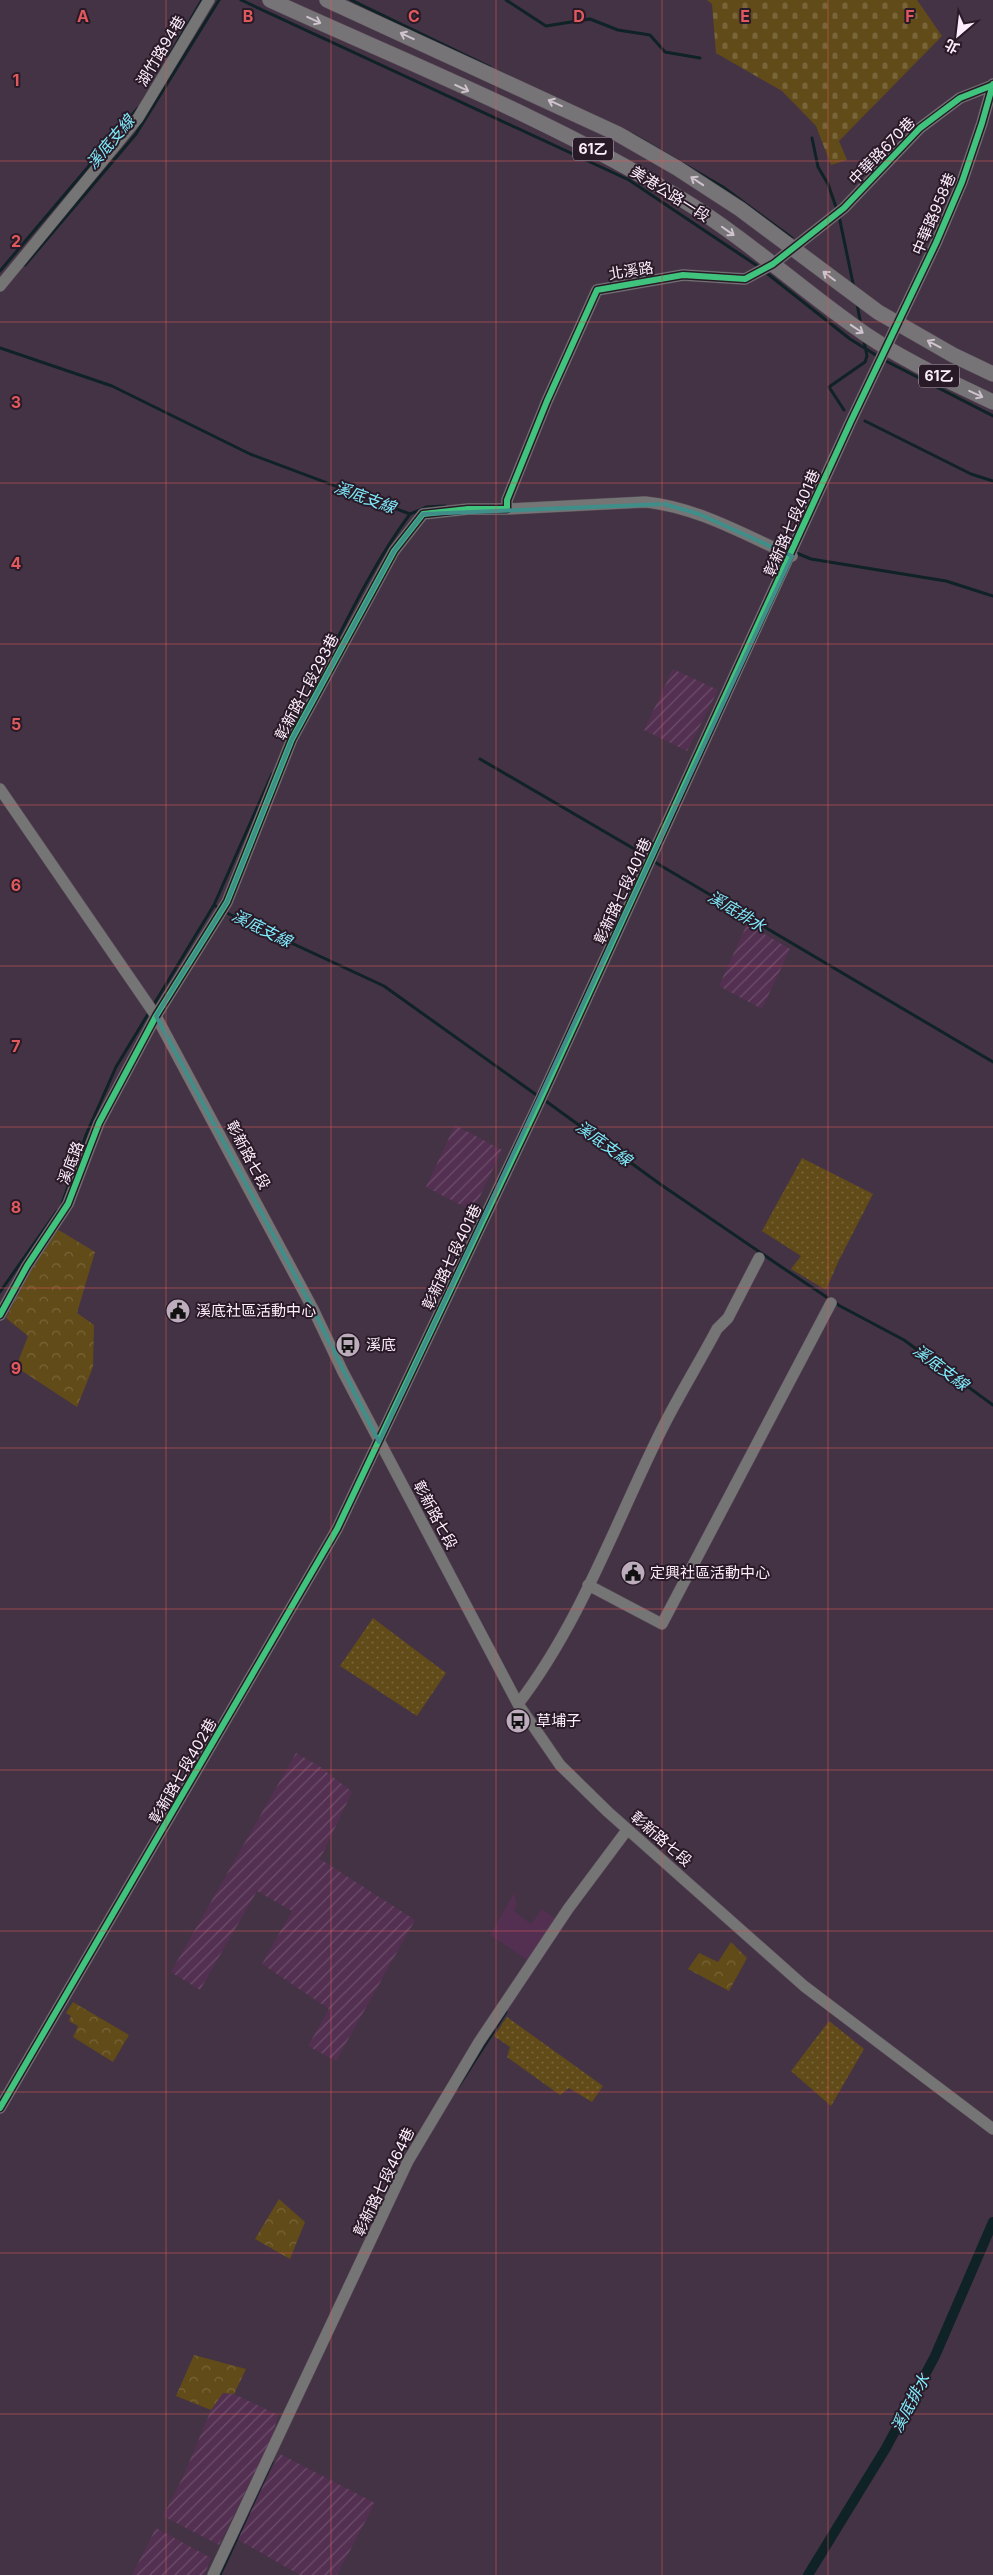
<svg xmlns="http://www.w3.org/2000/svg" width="993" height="2575" viewBox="0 0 993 2575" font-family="Inter,'Noto Sans TC',sans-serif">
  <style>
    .built { fill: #533051 }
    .industrial { fill: url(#industrial-furrows) }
    .grass { fill: url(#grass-dots) }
    .forest { fill: url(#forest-crowns) }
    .cemetery { fill: url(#cemetery-stones) }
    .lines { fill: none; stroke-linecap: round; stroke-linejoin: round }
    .stream { stroke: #0f2226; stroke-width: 3 }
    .canal { stroke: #0f2226; stroke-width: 10 }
    .minor-casing { stroke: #5c4f5c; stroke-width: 12 }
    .major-casing { stroke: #5c4f5c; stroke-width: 16 }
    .minor { stroke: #747574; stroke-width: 11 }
    .major { stroke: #777477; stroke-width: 15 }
    .cycleway-casing { stroke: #291a28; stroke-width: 9 }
    .cycleway { stroke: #40c37c; stroke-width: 6 }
    .oneway { stroke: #cfc3cd }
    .marked { fill: none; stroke: #3f8e8a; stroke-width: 4; stroke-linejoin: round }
    .grid { fill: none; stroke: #e0595d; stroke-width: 1; stroke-opacity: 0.55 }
    .labels { text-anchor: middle; stroke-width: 4; stroke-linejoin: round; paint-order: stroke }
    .shield { fill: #291a28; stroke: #beaebc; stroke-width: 1 }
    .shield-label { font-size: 14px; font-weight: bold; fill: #feedfc }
    .street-label { font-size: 15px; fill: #feedfc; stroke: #291a28 }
    .poi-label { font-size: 15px; fill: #feedfc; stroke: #291a28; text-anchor: start }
    .water-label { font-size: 16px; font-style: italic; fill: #7fedfd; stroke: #291a28 }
    .grid-label { font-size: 16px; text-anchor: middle; font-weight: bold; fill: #e0595d; stroke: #291a28; stroke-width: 4; stroke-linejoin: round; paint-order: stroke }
  </style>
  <defs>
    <pattern id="industrial-furrows" width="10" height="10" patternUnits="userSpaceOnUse" patternTransform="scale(1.25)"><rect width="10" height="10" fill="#533051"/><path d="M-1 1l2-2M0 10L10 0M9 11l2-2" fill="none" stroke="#6d4e6b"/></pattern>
    <pattern id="grass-dots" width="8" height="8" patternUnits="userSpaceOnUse" patternTransform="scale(1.25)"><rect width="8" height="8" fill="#614b18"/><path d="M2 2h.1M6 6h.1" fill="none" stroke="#79653a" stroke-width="1.8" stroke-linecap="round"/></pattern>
    <pattern id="forest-crowns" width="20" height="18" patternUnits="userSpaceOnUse" patternTransform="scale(1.25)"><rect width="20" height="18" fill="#614b18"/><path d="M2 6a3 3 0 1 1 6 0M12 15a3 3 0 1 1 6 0" fill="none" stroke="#79653a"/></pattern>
    <pattern id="cemetery-stones" width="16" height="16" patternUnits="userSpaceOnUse" patternTransform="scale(1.25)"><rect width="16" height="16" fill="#614b18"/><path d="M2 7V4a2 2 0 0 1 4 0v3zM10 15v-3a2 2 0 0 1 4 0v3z" fill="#79653a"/></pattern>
  </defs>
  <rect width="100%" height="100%" fill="#434"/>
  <path class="built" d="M514,1893L517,1905L514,1911L531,1924L542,1909L556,1919L529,1961L490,1935Z"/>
  <path class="industrial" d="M673,669L718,690L687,751L644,730Z
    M747,924L790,949L762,1009L719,986Z
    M455,1125L502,1150L473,1211L426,1187Z
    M296,1753L319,1766L352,1792L320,1859L415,1920L336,2061L308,2046L329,2009L262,1964L292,1911L257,1891L200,1990L171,1972Z
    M223,2393L234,2394L278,2415L271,2440L219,2545L163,2516L183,2477L211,2410Z
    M280,2454L375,2503L337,2575H300L235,2538Z
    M156,2528L211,2558L204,2575H132Z"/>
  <path class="grass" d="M802,1158L873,1194L839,1260L826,1290L791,1269L801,1256L762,1231Z
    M373,1618L446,1673L417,1716L340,1666Z
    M507,2017L603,2086L592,2102L569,2088L560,2095L507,2057L510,2047L494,2036Z
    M829,2021L864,2049L831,2106L791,2071Z"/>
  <path class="forest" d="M57,1229L95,1252L77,1313L94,1325L93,1367L77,1407L16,1367L28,1336L6,1318L45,1242Z
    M731,1942L747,1958L729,1991L688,1969L699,1953L718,1962Z
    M73,2002L129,2035L113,2062L73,2037L78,2026L69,2021L71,2016L66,2013Z
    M279,2199L305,2222L290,2259L255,2239Z
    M194,2355L246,2369L234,2394L223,2393L211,2410L176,2396Z"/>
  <path class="cemetery" d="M707,0H917L942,36L839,141L847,160L831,165L816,126L782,91L716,53L712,4Z"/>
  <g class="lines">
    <path class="stream" d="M241,0L629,180L759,267
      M351,0L490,67
      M506,0L546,26L590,19L618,30L650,35L665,52L700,58
      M169,56L202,0
      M632,134L723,187L792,238
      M812,138L818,167L828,184L837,210
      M839,216L854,288
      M25,265L136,134L219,0
      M0,271L138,108
      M764,271L850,339L879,357
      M857,304L861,325
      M0,348L112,386L250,454L410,514C370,568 342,631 311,691
      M884,360L993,416
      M844,410L829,387L865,362L867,356L864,341
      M865,421L971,474L993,481
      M410,514L427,507L445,506
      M794,552L811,559L946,581L993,596
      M480,759L648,857
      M272,774L214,905L229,914L384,986L538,1096
      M653,861L993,1062
      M543,1099L660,1184L783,1268L840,1306L904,1340L993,1405
      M62,1204L86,1135L116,1067L214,905
      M0,1292L57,1211
      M458,2087L506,2012
      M220,2575L272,2462"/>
    <path class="canal" d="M808,2575L886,2448L935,2356L993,2222"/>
    <defs>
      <path id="minor" d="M0,286L138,118L209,0
        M507,509L645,502C697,507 745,535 792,556
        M0,789L156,1016L313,1309L343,1372L518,1704L560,1765L608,1812L804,1986L993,2129
        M0,1315L27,1266L68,1204L99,1123L156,1016L227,902L292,739L394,551L423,514L468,509H507V500L547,401L597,290L683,275L745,279L773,264L844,208L920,128L960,98L993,85
        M588,1585L662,1624L831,1303
        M518,1704C581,1622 616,1521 662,1429C679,1395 699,1363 717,1329L728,1318L759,1258
        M0,2108L337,1529L537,1107L851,421L936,243L962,182L982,123L993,84
        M213,2575L408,2161L479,2042L530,1966L568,1909L627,1830"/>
      <path id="major" d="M270,0C408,63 553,120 683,200C742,236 794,283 851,324C894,356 944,379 993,402
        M327,0L618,134L677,168L740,209L878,312L953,355L993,374"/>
    </defs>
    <use href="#minor" class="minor-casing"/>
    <use href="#major" class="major-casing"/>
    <use href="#minor" class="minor"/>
    <use href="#major" class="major"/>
    <defs>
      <path id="cycleway" d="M0,1315L27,1266L68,1204L99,1123L156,1016L227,902L292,739L394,551L423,514L468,509H507V500L547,401L597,290L683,275L745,279L773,264L844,208L920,128L960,98L993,85
        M0,2108L337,1529L537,1107L851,421L936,243L962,182L982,123L993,84"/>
    </defs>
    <use href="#cycleway" class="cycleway-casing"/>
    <use href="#cycleway" class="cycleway"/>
  </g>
  <defs><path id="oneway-shaft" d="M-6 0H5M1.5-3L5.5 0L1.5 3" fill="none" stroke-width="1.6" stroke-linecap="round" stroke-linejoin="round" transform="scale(1.25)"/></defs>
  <g class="oneway">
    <use href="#oneway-shaft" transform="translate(314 20) rotate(25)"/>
    <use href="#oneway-shaft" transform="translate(407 36) rotate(-155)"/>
    <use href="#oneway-shaft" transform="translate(462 88) rotate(25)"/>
    <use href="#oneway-shaft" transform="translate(555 103) rotate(-156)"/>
    <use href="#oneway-shaft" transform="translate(697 181) rotate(-146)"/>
    <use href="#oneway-shaft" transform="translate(728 231) rotate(35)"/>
    <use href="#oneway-shaft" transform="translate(829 276) rotate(-143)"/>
    <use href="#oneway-shaft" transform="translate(857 329) rotate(34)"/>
    <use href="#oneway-shaft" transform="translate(934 344) rotate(-152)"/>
    <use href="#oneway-shaft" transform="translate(976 394) rotate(25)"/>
  </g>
  <path class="marked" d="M664,504L699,514L792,556L379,1442L313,1309L156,1016L227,902L292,739L394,551L423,514Z"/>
  <path class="grid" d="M166,0V2575M331,0V2575M496,0V2575M662,0V2575M828,0V2575M0,161H993M0,322H993M0,483H993M0,644H993M0,805H993M0,966H993M0,1127H993M0,1288H993M0,1448H993M0,1609H993M0,1770H993M0,1931H993M0,2092H993M0,2253H993M0,2414H993"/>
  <defs>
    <symbol id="civic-disc" viewBox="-11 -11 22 22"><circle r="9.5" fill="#bdacbc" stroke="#291a28"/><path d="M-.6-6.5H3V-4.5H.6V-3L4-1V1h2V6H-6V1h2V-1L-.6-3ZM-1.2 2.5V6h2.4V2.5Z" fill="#111"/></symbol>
    <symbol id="bus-disc" viewBox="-11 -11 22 22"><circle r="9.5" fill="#bdacbc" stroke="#291a28"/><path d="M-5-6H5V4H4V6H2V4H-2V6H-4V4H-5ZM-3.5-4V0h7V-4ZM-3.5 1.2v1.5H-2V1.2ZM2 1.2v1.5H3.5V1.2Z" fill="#111"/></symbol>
  </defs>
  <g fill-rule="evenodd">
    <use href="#civic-disc" x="164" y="1297" width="28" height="28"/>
    <use href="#bus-disc" x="334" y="1331" width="28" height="28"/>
    <use href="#civic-disc" x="619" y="1559" width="28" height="28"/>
    <use href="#bus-disc" x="504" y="1707" width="28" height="28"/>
  </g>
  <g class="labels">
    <g class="shield">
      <rect x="573" y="137.5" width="40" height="23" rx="4"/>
      <rect x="919" y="364.5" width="40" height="23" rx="4"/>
    </g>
    <g class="shield-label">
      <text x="593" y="154">61乙</text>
      <text x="939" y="381">61乙</text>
    </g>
    <g class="street-label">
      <text transform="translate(161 51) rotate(-59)" y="5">湖竹路94巷</text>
      <text transform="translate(882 151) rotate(-46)" y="5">中華路670巷</text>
      <text transform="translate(670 194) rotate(32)" y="5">美港公路一段</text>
      <text transform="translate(934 214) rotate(-67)" y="5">中華路958巷</text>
      <text transform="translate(631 271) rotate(-9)" y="5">北溪路</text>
      <text transform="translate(792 523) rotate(-66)" y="5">彰新路七段401巷</text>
      <text transform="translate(307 687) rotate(-62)" y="5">彰新路七段293巷</text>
      <text transform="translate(623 891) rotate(-65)" y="5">彰新路七段401巷</text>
      <text transform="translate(248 1155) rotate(62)" y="5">彰新路七段</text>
      <text transform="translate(71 1163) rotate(-69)" y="5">溪底路</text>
      <text transform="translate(452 1257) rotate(-64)" y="5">彰新路七段401巷</text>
      <text transform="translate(435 1515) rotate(62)" y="5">彰新路七段</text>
      <text transform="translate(183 1771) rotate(-60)" y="5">彰新路七段402巷</text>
      <text transform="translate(661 1839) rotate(41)" y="5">彰新路七段</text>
      <text transform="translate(384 2182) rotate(-64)" y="5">彰新路七段464巷</text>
    </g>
    <g class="poi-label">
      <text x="196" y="1316">溪底社區活動中心</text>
      <text x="366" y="1350">溪底</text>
      <text x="650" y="1578">定興社區活動中心</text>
      <text x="536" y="1726">草埔子</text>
    </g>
    <g class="water-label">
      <text transform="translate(110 142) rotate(-50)" y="6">溪底支線</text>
      <text transform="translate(365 497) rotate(20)" y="6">溪底支線</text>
      <text transform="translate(737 911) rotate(31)" y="6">溪底排水</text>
      <text transform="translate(262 928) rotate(26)" y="6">溪底支線</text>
      <text transform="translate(604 1143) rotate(36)" y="6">溪底支線</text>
      <text transform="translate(941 1367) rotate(37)" y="6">溪底支線</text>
      <text transform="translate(910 2403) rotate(-62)" y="6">溪底排水</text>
    </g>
  </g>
  <g class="grid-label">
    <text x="83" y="22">A</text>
    <text x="248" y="22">B</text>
    <text x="414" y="22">C</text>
    <text x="579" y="22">D</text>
    <text x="745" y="22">E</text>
    <text x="910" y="22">F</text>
    <text x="16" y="86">1</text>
    <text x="16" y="247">2</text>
    <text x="16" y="408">3</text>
    <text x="16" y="569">4</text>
    <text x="16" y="730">5</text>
    <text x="16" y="891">6</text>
    <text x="16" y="1052">7</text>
    <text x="16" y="1213">8</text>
    <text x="16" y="1374">9</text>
  </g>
  <g transform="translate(958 35) rotate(208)" stroke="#291a28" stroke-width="4" paint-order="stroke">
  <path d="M0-4L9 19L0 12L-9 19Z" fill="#feedfc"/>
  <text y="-8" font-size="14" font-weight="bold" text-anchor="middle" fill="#feedfc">北</text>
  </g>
</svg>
